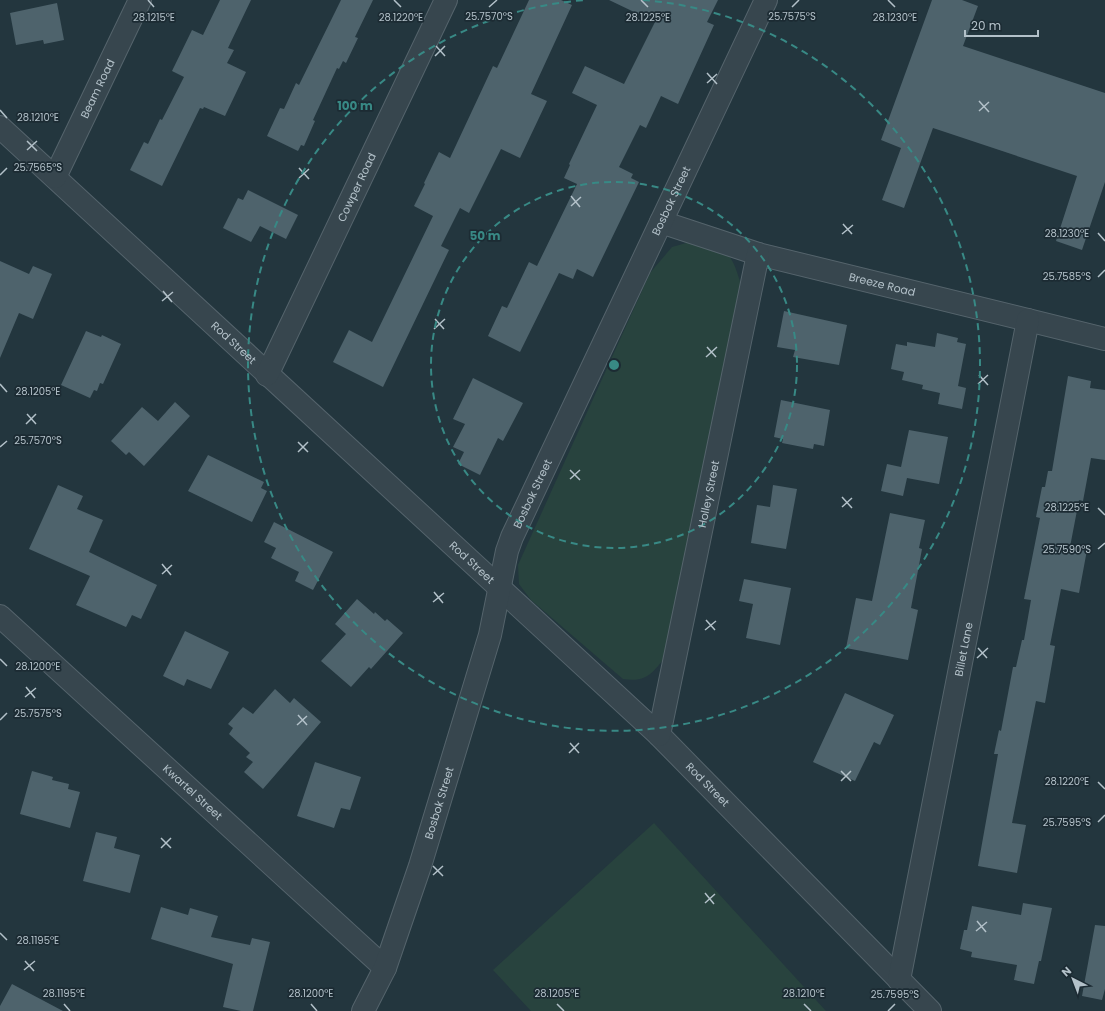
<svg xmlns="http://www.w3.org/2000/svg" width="1105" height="1011" viewBox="0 0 1105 1011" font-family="Poppins,sans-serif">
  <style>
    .green { fill: #28433e }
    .building { fill: #4e636c }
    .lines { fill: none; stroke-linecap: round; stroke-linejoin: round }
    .minor-casing { stroke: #55646c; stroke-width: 24 }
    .minor { stroke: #37464e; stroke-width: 22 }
    .ticks { fill: none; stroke: #b3c1c9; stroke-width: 1.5 }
    .ring { fill: none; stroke: #388985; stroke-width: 2; stroke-dasharray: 7 5 }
    .labels { text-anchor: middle; stroke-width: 3.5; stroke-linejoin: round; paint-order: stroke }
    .street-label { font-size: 11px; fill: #b3c1c9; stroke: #1c2b33 }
    .ticks-label { font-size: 10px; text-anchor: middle; fill: #b3c1c9; stroke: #1c2b33; stroke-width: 3.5; stroke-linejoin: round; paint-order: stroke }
    .centre { fill: #388985; stroke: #1c2b33; stroke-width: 2 }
    .ring-label { font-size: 12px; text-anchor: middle; font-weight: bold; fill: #388985; stroke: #1c2b33; stroke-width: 3.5; stroke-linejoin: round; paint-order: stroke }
  </style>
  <rect width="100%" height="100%" fill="#23363e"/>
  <path class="green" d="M697,240C733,251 732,256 743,291L669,653C653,671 649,683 623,679L531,600L519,584L518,565L650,273L672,247Z
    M654,823L826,1011H531L493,970Z"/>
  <path class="building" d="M220,0H251L228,48L234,50L227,63L246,72L225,116L204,107L203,109L200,108L162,186L130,170L144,142L148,144L160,119L162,120L184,77L172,71L192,30L203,35Z
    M341,0H373L355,37L358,38L346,63L343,61L339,69L337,68L313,120L315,121L304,146L301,145L298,151L267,136L280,108L284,109L296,83L299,85Z
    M529,0H561L572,5L531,94L547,101L520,158L501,149L469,213L460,208L441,246L449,250L383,387L333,362L349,330L372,342L433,216L414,206L425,184L424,183L439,152L450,158L493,66L497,68Z
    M609,0H718L707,22L714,25L678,104L661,96L646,128L640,125L619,167L633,174L631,178L639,182L593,277L577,269L573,279L559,273L520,352L488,336L502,306L507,308L529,262L537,266L577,184L564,178L570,165L569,164L597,105L572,93L585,66L624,84L655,22Z
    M932,0H962L978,6L963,46L1105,93V182L1082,250L1056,241L1077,176L933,128L904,208L882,200L901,148L881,140Z
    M57,3L64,40L44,44L43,40L16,45L10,13Z
    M248,190L298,215L286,239L260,226L251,242L223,228L238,198L243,200Z
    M0,261L29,274L33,266L52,274L33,319L19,313L0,358Z
    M784,311L847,325L839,365L793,357L795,350L777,347Z
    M86,331L101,337L102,335L121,344L103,384L100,383L97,391L94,390L90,398L61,385Z
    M937,333L958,338L957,342L966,344L958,386L966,388L962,409L938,404L940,393L922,389L923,385L902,380L904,372L891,369L896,344L907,346V342L935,347Z
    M1068,376L1091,381L1090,388L1105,390V460L1091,458L1083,501L1079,500L1070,547L1087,550L1079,593L1061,589L1050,645L1055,646L1045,703L1036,701L1012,823L1026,825L1017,873L978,866L998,754H994L999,730L1001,731L1013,667H1016L1022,640H1024L1031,600L1024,599L1040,518L1036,517L1042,487H1045L1048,471H1052Z
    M473,378L523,403L503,441L498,438L480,475L458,464L464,452L453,447L465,424L453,419Z
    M781,400L830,410L824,446L814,444L813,449L782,443L783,439L774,437Z
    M175,402L190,416L144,466L129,452L126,455L111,441L142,407L158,421Z
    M909,430L948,437L939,484L907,478L903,496L881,491L887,464L901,467Z
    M208,455L264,482L261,488L267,491L252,522L188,491Z
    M58,485L83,496L77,509L103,520L89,552L157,585L141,619L132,615L126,627L76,605L90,576L29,549Z
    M773,485L797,489L786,549L751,543L757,505L770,507Z
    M890,513L925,520L919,548L922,549L911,608L918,610L908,660L846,648L856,598L872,601Z
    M274,522L333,552L313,590L295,581L299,572L271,558L276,548L264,542Z
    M744,579L791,588L780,645L746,638L753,604L739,601Z
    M357,599L374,614L375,612L385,621L387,619L403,633L371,669L369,667L351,687L321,661L346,634L335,624Z
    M185,631L229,652L211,689L187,679L184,686L163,676Z
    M275,689L290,703L294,698L321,722L263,789L244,772L253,762L246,757L250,753L229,734L233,728L228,724L243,707L253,714Z
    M845,693L894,715L880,745L874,742L855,781L813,762Z
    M315,762L361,777L350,810L341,808L334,828L297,816Z
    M32,771L53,777L52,780L69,784L68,789L80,792L70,828L20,814Z
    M96,832L117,837L114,848L140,855L130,893L83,881Z
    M1023,903L1052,908L1041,961H1039L1034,984L1014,980L1017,965L971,957L972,952L960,949L964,930H967L972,906L1021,915Z
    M161,907L188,915L190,908L218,916L211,937L250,945L252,938L270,942L253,1011H241L223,1007L233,964L151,939Z
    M1095,925L1105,926V989L1102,1000L1082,996Z
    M12,984L63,1011H0V1006Z"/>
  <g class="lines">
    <defs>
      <g id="minor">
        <path id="s1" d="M0,127L659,735L930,1011"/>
        <path id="s2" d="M55,177L140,0"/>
        <path id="s3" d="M661,222L758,254L1105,339"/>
        <path id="s4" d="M267,375L446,0"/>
        <path id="s5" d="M0,616L385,968"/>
        <path id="s6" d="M659,735L758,254"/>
        <path id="s7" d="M899,980L1028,320"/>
        <path id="s8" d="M363,1011L385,968L420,866L490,635L507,551L512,537L766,0"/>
      </g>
    </defs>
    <use href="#minor" class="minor-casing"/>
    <use href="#minor" class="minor"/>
  </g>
  <path class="ticks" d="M148,0L154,7M394,0L401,7M641,0L648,7M888,0L895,7M489,7L497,0M792,7L799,0M436,46L445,56M435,56L445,46M707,73L717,84M707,83L717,74M979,101L989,112M0,110L7,118M979,111L989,102M27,141L37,151M27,150L37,141M299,168L309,179M0,175L7,168M299,178L309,169M571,196L580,207M571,206L581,197M843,224L852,234M1098,233L1105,241M842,234L853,225M1098,277L1105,270M163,291L172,302M162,301L173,292M435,319L444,329M434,329L445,319M707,347L716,357M706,357L717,347M979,375L988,385M0,384L7,392M978,384L988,375M27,414L36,424M26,424L36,414M298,442L308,452M0,447L7,441M298,452L308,442M570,470L580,480M570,479L580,470M842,497L852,508M842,507L852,498M1098,508L1105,515M1098,549L1105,543M162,564L171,575M162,574L172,565M434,592L443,603M433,602L444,593M706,620L715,630M705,630L716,621M978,648L987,658M977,658L988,648M0,659L7,666M26,687L35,698M25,697L36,688M298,715L307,725M0,720L7,713M297,725L307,716M570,743L579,753M569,753L579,743M841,771L851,781M841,781L851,771M1098,782L1105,789M1098,822L1105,815M161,838L171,848M161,848L171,838M433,866L443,876M433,875L443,866M705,893L714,904M705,903L715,894M977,921L986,932M976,931L987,922M0,933L7,940M25,961L34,971M24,970L35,961M64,1004L70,1011M311,1004L317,1011M557,1004L564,1011M804,1004L811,1011M888,1011L895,1004"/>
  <g class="ring">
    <circle cx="614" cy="365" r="183"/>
    <path d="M643 0A366 366 0 1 1 585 0"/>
  </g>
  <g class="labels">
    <g class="street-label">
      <text dy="4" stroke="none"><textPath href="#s2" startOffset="98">Beam Road</textPath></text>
      <text dy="4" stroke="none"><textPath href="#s4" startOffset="208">Cowper Road</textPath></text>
      <text dy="4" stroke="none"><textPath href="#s8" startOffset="870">Bosbok Street</textPath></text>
      <text dy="4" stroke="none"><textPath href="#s3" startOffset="230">Breeze Road</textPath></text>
      <text dy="4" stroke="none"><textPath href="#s1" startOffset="318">Rod Street</textPath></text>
      <text dy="4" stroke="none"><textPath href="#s8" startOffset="546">Bosbok Street</textPath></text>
      <text dy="4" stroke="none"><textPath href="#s6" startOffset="246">Holley Street</textPath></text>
      <text dy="4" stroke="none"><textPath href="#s1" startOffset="642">Rod Street</textPath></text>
      <text dy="4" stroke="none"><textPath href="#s7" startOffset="337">Billet Lane</textPath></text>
      <text dy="4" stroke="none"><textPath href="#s1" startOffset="966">Rod Street</textPath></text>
      <text dy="4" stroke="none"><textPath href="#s5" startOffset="261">Kwartel Street</textPath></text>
      <text dy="4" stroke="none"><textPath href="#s8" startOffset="222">Bosbok Street</textPath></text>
    </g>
  </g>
  <g class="ticks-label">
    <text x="489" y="20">25.7570°S</text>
    <text x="792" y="20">25.7575°S</text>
    <text x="154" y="21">28.1215°E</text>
    <text x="401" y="21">28.1220°E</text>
    <text x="648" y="21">28.1225°E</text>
    <text x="895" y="21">28.1230°E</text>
    <text x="38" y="121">28.1210°E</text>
    <text x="38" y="171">25.7565°S</text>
    <text x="1067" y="237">28.1230°E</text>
    <text x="1067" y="280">25.7585°S</text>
    <text x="38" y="395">28.1205°E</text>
    <text x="38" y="444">25.7570°S</text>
    <text x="1067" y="511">28.1225°E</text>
    <text x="1067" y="553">25.7590°S</text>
    <text x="38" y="670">28.1200°E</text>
    <text x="38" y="717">25.7575°S</text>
    <text x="1067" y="785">28.1220°E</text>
    <text x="1067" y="826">25.7595°S</text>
    <text x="38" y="944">28.1195°E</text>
    <text x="64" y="997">28.1195°E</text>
    <text x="311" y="997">28.1200°E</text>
    <text x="557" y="997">28.1205°E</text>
    <text x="804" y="997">28.1210°E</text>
    <text x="895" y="998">25.7595°S</text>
  </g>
  <circle cx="614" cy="365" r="6" class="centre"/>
  <g class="ring-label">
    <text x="355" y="110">100 m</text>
    <text x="485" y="240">50 m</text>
  </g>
  <g transform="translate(1073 979) rotate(318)" stroke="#1c2b33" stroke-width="3" paint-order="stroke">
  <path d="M0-3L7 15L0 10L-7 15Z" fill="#b3c1c9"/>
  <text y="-6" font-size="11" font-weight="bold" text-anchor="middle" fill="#b3c1c9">N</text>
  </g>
  <path d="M965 30v6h73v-6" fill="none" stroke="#b3c1c9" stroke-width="2"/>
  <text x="971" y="30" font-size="12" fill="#b3c1c9" stroke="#1c2b33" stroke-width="3" paint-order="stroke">20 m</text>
</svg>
